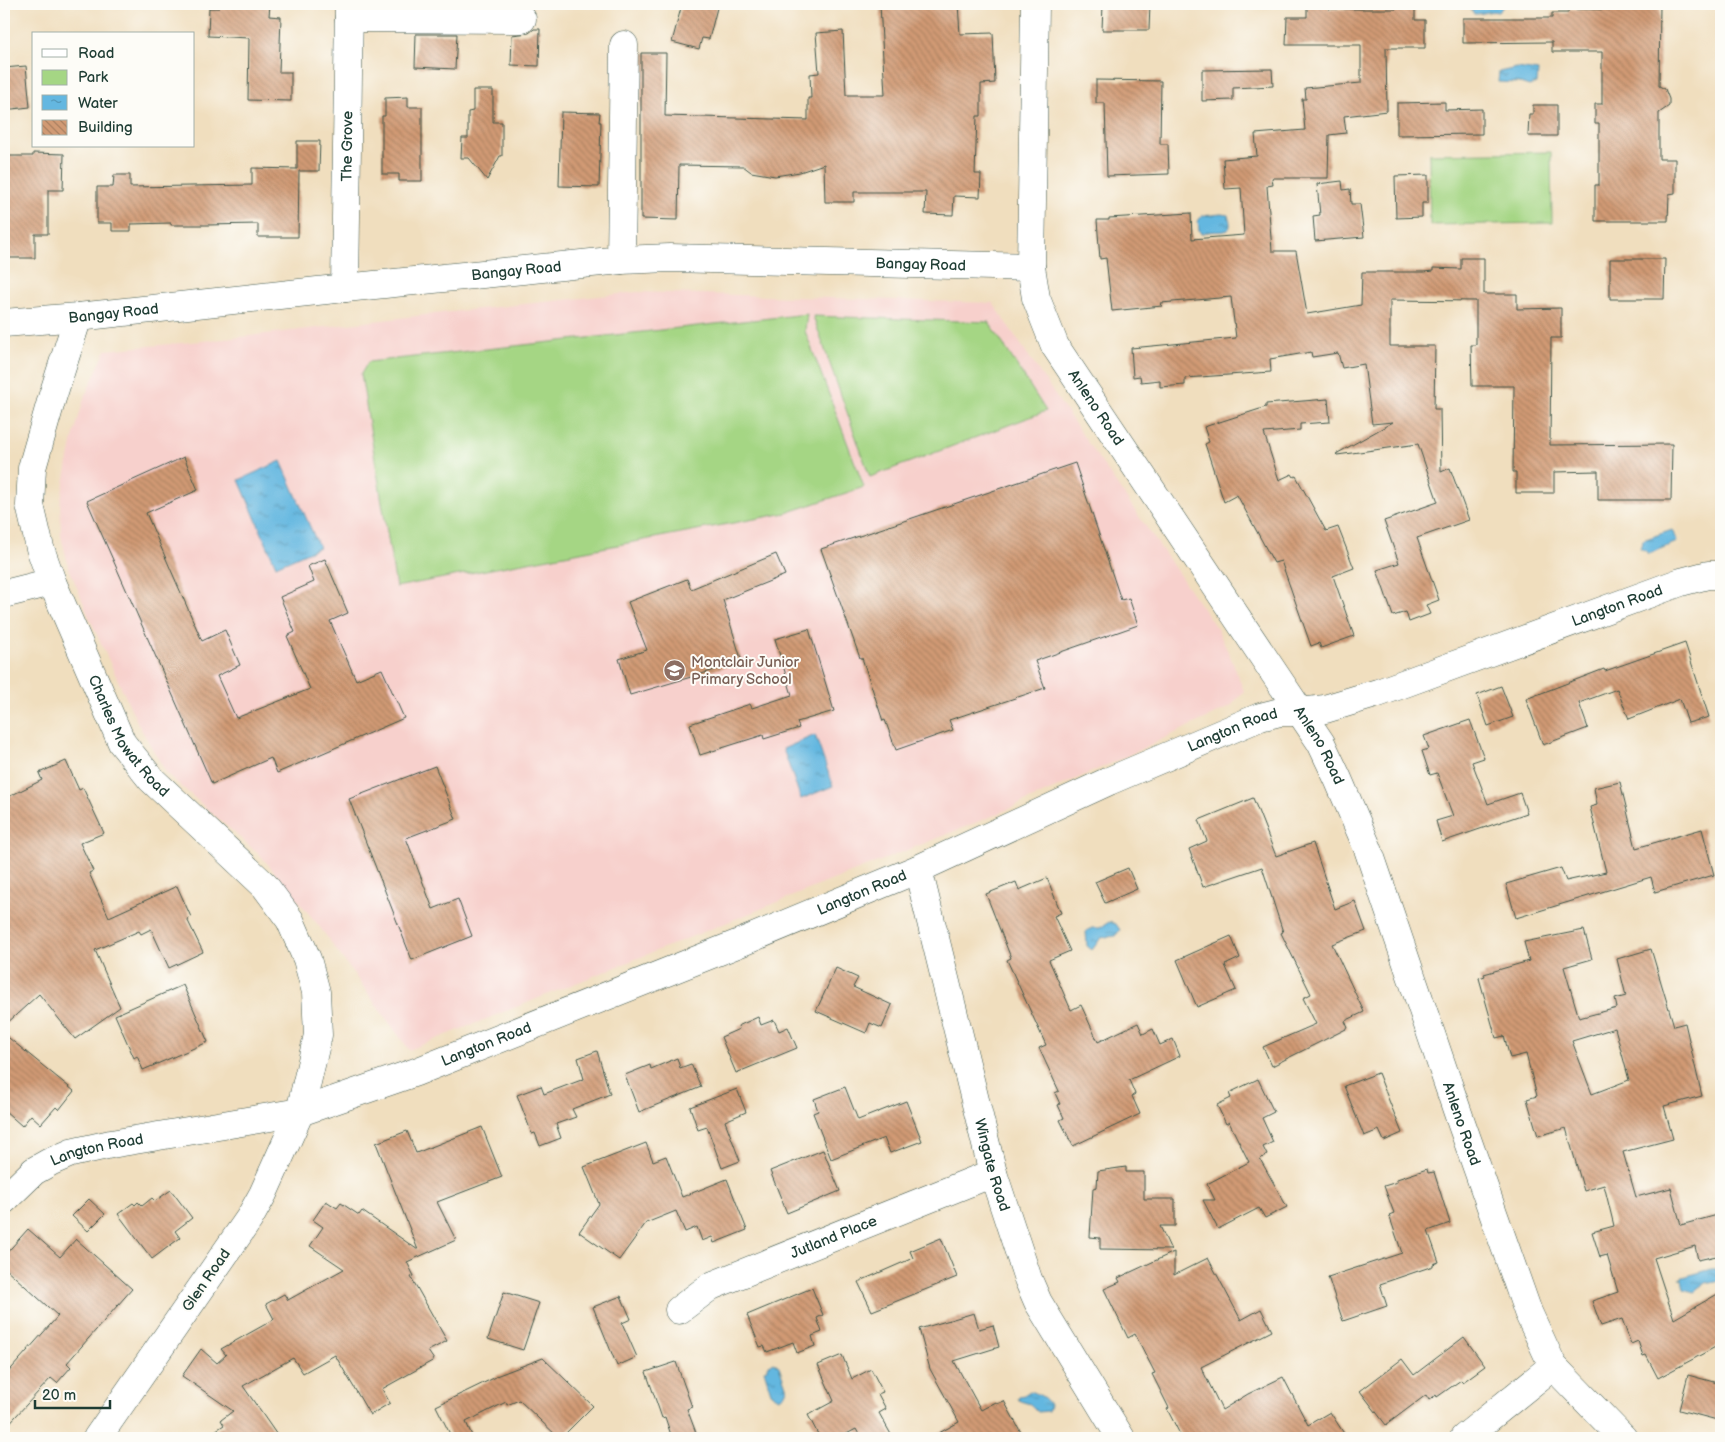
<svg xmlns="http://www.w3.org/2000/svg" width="1725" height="1442" viewBox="0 0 1725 1442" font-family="'Balsamiq Sans',sans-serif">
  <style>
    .built { fill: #f7d0cc }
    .park { fill: #a5d684; stroke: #628a5c }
    .water { fill: url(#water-ripples); stroke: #427a8a }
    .building { fill: url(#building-back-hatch); fill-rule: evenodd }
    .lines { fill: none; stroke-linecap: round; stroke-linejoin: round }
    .minor-casing { stroke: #3e5549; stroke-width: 29 }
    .minor { stroke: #fff; stroke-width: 28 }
    .labels { text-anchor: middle; stroke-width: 4; stroke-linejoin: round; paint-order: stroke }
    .street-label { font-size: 15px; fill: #1f3d34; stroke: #fdfcf7 }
    .education-label { font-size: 15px; fill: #785e54; stroke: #fdfcf7; text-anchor: start }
  </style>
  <defs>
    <pattern id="water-ripples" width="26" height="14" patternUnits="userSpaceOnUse" patternTransform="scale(1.25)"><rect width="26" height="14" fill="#64b7e0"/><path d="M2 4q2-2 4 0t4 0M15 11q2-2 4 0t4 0" fill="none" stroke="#5296b6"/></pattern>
    <pattern id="building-back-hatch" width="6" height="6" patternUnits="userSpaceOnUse" patternTransform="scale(1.25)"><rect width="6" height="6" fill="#d19a74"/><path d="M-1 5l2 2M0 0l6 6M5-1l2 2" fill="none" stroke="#a97f60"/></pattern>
  </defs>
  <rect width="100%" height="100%" fill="#fdfcf7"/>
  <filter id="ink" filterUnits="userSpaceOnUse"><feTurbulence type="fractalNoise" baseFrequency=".02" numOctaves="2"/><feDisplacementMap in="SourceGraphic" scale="10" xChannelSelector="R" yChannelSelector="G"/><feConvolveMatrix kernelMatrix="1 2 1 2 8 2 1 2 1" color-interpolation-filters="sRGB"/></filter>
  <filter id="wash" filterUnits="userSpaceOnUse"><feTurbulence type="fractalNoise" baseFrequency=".0096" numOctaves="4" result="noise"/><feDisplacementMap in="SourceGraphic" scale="20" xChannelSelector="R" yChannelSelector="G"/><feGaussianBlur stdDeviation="1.12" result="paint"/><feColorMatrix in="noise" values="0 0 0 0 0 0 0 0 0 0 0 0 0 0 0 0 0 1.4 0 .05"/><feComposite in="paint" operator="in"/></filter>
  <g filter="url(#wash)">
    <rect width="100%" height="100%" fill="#f0debe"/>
    <path class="built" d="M638,292L993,303L1059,401L1217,629L1228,651L1244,691L1230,707L1114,762L995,815L409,1050L319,926L261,856L167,774L138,724L89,617L69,568L61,536L60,503L73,438L84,398L106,350L224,339L450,312Z"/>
    <path class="park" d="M1551,152L1552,223L1430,225L1429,154Z
      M807,314L805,331L864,487L786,513L396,587L361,374L368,362Z
      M813,316L989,322L1046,411L870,477Z"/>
    <path class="water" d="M1466,4H1503V7L1498,12C1488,10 1485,14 1474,14L1470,7L1466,6Z
      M1517,68L1538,71L1537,83L1529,86L1520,83L1498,82L1499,72Z
      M1221,214L1228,215C1237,240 1215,227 1201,234L1199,230L1198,221L1202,216Z
      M281,461L319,547L276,566L239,480Z
      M1672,530L1677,542L1648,554L1646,551L1640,548L1643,540Z
      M815,735L833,786L801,799L783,749Z
      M1109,922L1116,924L1120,930L1115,936L1101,938L1092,950L1087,946L1086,931L1092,928H1100Z
      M1712,1269H1717L1720,1280L1706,1283L1694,1292L1684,1289L1682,1279H1680L1683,1277Z
      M773,1362L779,1366L787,1389L784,1395L779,1398L771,1393L764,1370L767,1369V1366Z
      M1030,1391C1037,1393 1047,1398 1050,1405L1048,1411L1038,1412L1030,1404L1020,1401L1018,1399L1019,1396L1024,1395Z"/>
    <g id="blocks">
      <path class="building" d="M219,4H270L269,16L281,17L279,72H291V101L248,100L249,38L208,36L209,8H219Z
        M682,4H718L709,39L702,38L699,49L672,42Z
        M880,4H958L960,34L993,33L995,83L981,84V116H977L975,174H981L980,197L954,196L953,215L925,214L926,192H854V202H825L824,164L800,172L775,176L751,172L743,166L679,165L678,220L641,219V53H666L665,116L808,120V98H811L810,74L819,73L816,33L843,31L846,95H885Z
        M1103,4H1150L1149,30H1102Z
        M1307,4H1329V9H1396V4H1415V20H1425V48H1386L1387,111L1344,116L1346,133L1329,135L1328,178H1272L1273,185L1267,186L1272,251H1296L1307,314L1361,305L1362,272H1424L1433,271V268L1461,269V258H1484V294H1517V309L1561,308V338H1551L1550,445L1672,444L1671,500H1598V471L1554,472V493H1516V472H1513L1514,386H1472L1471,345H1476V301L1390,300V346H1435L1434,409H1440L1441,472L1450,468L1469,520L1417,538L1439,600L1426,605L1430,614L1409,622L1406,612L1393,616L1377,570L1399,563L1384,521L1438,502L1418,444L1337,455L1336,454L1393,422L1372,424L1364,364L1342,368L1338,353L1312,357L1311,352L1270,359L1271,372L1185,378V385L1160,387V380L1141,382L1140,376L1133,377L1131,348L1236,338L1231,297L1161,303L1162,306L1112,311L1106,258L1100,259L1097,220H1109V218L1191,213L1192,239L1244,235L1241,188L1225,189L1223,159L1257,156L1255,134L1305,130L1302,99H1306L1305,88L1361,83V45H1286L1287,17H1307Z
        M1624,4H1660L1659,86L1665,89L1669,99V106L1659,113V159H1675V193L1669,194L1668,221H1595V185H1599V124H1595V104H1602V52H1552V42L1463,43V18H1552V13H1568V9L1624,10Z
        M534,29H540L539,66L511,65L512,35L529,33Z
        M416,34H457L455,69L415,67Z
        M26,66L30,107L4,110V68Z
        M1272,69L1273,86L1233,88V100L1202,101V70Z
        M1096,80L1161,81L1160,144H1168L1169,174L1107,176L1105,103H1096Z
        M473,90H493V122H502V156H500L487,180L469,158H461L462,138H468V112L473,111Z
        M408,97V107H422V181H399V174H382V116H385V98Z
        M1445,102V110L1482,109V134L1397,135V103Z
        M1533,105H1557V136H1528L1529,114H1533Z
        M561,112L600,113L599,122H601L599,187L559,186Z
        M297,141H320L319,171H299L298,237H258V224L207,225H171V223L131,224V231H112V223H97V187H113L114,175H130V187L252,185V168L297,169Z
        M33,153L64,154L63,190H48V234H35V258H4V156H33Z
        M1428,175V203H1422V217L1396,218L1395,176Z
        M1342,181L1343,190L1350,189L1351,204H1360L1364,237L1315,241L1313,216L1320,215L1317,184Z
        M1610,259H1665L1664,299H1610Z
        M1328,399L1330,422L1300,424V430L1264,433L1279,480L1292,474L1294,477L1296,476L1326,531L1338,527L1354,568L1333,576L1354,636L1321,648L1319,643L1311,646L1281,561L1274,563L1237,495L1224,502L1205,444L1209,442L1204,427L1266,407V404Z
        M184,457L198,490L146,513L202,641L225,630L240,665L217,676L236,718L310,689L287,636L295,632L280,597L314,582L308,566L325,559L348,613L330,621L356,680L382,669L404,718L277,773L271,758L212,784L87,501Z
        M1075,463L1121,600L1129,598L1138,625L1035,661L1045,688L949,720L953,730L896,750L885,720L883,721L862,658H860L821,549Z
        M776,554L785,575L723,600L742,662L630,695L619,659L647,650L628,602L687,579L691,589Z
        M809,629L834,711L797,722L799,728L764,739L763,735L700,755L690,724L750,704L752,708L792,695L775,639Z
        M1685,643L1709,717L1688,723L1680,699L1629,719L1617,689L1579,703L1588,728L1543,745L1526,699L1604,669L1605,671Z
        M1501,686L1513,717L1488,726L1477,695Z
        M1470,720L1484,758L1472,762L1488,804L1520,793L1527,813L1442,842L1436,821L1453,816L1437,773L1430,775L1422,751L1429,749L1424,736Z
        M66,761L79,790L83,788L104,833L80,843L93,871L89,873L109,917L177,886L191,917L187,919L203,952L169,968L151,929L141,934L139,931L95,950L120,1007L75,1039L39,994L4,1026V799L42,780L39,773Z
        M435,766L456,819L406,838L433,909L458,899L472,936L412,960L349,799Z
        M1620,782L1636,848L1702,829L1714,875L1655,892L1651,877L1516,918L1506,884L1561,868L1566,881L1606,872L1590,807L1597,805L1594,788Z
        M1253,798L1276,856L1313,843L1335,909L1355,901L1366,931L1332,944L1364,1012L1345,1021L1348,1028L1272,1066L1263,1047L1316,1024L1303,998L1311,994L1281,933L1283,932L1262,867L1203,887L1189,849L1207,841L1199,820Z
        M1128,868L1137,889L1105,903L1095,882Z
        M1047,878L1061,913L1054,916L1070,951L1049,960L1071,1010L1081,1005L1098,1042L1138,1023L1143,1034L1153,1029L1160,1045L1173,1039L1180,1056L1129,1080L1135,1094L1132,1096L1140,1114L1073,1146L1060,1120L1064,1118L1058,1105L1060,1104L1055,1093L1059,1091L1039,1048L1046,1045L1007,960L1011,958L986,894L1016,882L1019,890Z
        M1584,930L1592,959L1564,967L1579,1018L1617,1008L1615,999L1626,996L1617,959L1651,949L1674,1026L1685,1023L1702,1096L1664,1106L1673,1139L1623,1152L1636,1197L1671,1188L1681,1225L1721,1214V1255L1698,1260L1695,1246L1654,1258L1674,1319L1721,1292V1344L1658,1378L1646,1355L1643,1356L1638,1341L1631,1344L1622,1319L1601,1326L1592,1301L1618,1292L1607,1255L1600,1257L1592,1232L1614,1226L1604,1185L1584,1191L1566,1128L1538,1136L1527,1099L1537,1096L1526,1054L1510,1058L1504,1036L1496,1038L1479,978L1485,976L1484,974L1529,961L1524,942ZM1615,1028L1629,1080L1592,1094L1572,1041Z
        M1231,936L1240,958L1225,965L1236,990L1197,1007L1177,960Z
        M836,968L858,978L853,987L892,1005L882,1028L870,1023L866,1033L816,1011Z
        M183,985L208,1042L143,1070L137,1056L134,1058L115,1015Z
        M758,1017L761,1025L774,1020L779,1031L788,1027L797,1048L736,1073L721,1037L739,1029L738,1026Z
        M4,1034L74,1091L59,1110L56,1107L41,1124L31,1115L22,1126L4,1110Z
        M597,1051L610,1094L572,1109L576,1117L556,1124L561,1138L540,1146L535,1133L532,1134L517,1095L541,1086L544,1094L584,1079L578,1058Z
        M677,1058L680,1068L691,1064L701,1087L639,1112L625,1075L650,1065L651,1069Z
        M1378,1073L1402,1133L1384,1141L1379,1130L1364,1136L1344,1086Z
        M1258,1079L1274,1112L1262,1118L1273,1142L1263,1147L1267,1155L1260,1159L1287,1207L1265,1218L1259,1208L1218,1229L1203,1200H1215L1207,1184L1249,1162L1229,1122L1226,1124L1217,1105L1231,1098L1229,1093Z
        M845,1087L858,1120L906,1101L922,1141L890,1153L884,1138L831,1159L813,1113L818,1111L814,1099Z
        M737,1089L746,1112L725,1121L740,1161L722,1168L707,1127L698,1130L690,1107Z
        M482,1127L502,1177L437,1202L456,1240L407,1262L414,1276L411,1277L447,1341L428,1351L434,1360L382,1389L390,1403L370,1415L335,1355L303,1373L293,1358L243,1386L279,1438H204L224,1425L221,1420L233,1411L182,1376L201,1349L217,1363L226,1355L221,1349L273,1320L274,1319L266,1304L284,1294L288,1300L344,1269L310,1246L323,1227L313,1220L326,1201L337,1208L341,1203L359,1215L362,1211L418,1250L376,1143L407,1131L416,1153Z
        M646,1143L653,1161L666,1156L682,1197L727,1179L747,1230L714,1243L712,1237L702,1241L697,1227L685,1232L676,1211L646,1223L619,1260L579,1232L599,1204L584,1167Z
        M823,1150L840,1191L787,1213L770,1171Z
        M1126,1167V1172H1144V1199H1175V1226H1160L1171,1250L1100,1249V1238L1090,1237L1093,1188L1097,1187L1098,1171Z
        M1427,1169L1428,1173L1434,1172L1450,1223L1428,1231L1439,1262L1433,1264V1266L1380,1284L1387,1306L1343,1321L1328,1277L1402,1253L1389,1215L1394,1213L1384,1186L1397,1182V1179Z
        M171,1190L192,1218L175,1231L180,1238L152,1259L118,1214L133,1203L135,1205L138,1202L142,1206L152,1198L155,1201Z
        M89,1199L105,1214L88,1231L72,1216Z
        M28,1229L60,1257L76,1239L132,1289L67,1363L71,1367L57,1383L51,1378L4,1429V1377L58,1316L4,1267V1256Z
        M941,1238L957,1277L872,1311L858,1282L913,1258L910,1251Z
        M1174,1252V1275L1208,1258L1241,1320L1261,1309L1272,1331L1201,1367L1222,1410L1248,1394L1283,1377L1308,1425L1330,1412L1347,1438H1182L1167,1409L1169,1408L1152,1374L1155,1373L1135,1334L1128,1338L1104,1289L1120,1282L1118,1278Z
        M812,1288L823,1315L817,1318L822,1332L812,1336L815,1346L797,1353L793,1342L767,1352L764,1346L760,1347L747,1315Z
        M504,1292L539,1303L523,1350L488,1339Z
        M621,1296L631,1319L622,1323L637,1357L617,1366L593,1307Z
        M974,1313L979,1329L993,1325L999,1347L954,1361L981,1410L996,1402L997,1404L1004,1401L1024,1438H930L959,1422L930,1369L919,1329Z
        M1464,1337L1485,1366L1463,1382L1461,1380L1437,1397L1436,1395L1429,1400L1426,1395L1386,1425L1360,1391L1402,1359L1414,1375Z
        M842,1355L852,1379L871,1369L883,1392L878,1394L886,1409L879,1413L893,1438H861L856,1429L839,1438H820L808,1415L834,1401L818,1365Z
        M543,1358L593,1406L561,1438H559L519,1400L507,1405L506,1402L466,1422L473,1438H452L436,1406L496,1377V1376Z
        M676,1362L692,1407L687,1409L698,1438H672L665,1417L662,1418L646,1372Z
        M1688,1375L1721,1384V1421L1679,1410Z"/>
    </g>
  </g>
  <g filter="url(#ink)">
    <use href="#blocks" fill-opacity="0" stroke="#3e5549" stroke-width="1"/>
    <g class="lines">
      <defs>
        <g id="minor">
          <path id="s1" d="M1035,4L1031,267L1036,298L1055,346L1321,743L1338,779L1368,849L1461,1122L1528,1312L1553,1366L1623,1438"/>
          <path d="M349,18L522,19"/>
          <path d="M621,260L624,45"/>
          <path id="s2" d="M345,288L349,4"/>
          <path id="s3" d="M78,317L52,398L32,468L30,505L40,548L52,582L122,743L151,779L265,886L290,920L307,959L316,992L318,1035L300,1112L263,1194L249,1219L97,1438"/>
          <path id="s4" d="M4,323L78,317L345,288L621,260L670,258L1031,267"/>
          <path d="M4,594L52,582"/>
          <path id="s5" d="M918,869L993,1173L1028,1279L1038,1302L1121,1438"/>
          <path id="s6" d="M4,1200L34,1171L50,1162L71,1153L111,1144L300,1112L416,1072L742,942L918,869L1109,781L1260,717L1280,712H1301L1325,709L1378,693L1681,582L1708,575H1721"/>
          <path id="s7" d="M679,1310L711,1286L993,1173"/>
          <path d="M1464,1438L1553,1366"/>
        </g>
      </defs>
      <use href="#minor" class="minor-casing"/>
      <use href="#minor" class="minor"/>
    </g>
  </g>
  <defs>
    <symbol id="school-disc" viewBox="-11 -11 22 22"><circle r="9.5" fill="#8d6e63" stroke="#fdfcf7"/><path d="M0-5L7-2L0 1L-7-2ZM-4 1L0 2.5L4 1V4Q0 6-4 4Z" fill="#fff"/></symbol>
  </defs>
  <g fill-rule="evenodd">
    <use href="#school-disc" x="662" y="658" width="25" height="25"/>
  </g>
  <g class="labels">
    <g class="street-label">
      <text dy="5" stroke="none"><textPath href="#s2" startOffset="142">The Grove</textPath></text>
      <text dy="5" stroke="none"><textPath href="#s4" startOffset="920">Bangay Road</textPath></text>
      <text dy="5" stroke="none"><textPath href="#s4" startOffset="515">Bangay Road</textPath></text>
      <text dy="5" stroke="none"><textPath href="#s4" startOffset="110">Bangay Road</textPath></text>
      <text dy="5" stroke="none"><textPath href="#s1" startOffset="420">Anleno Road</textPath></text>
      <text dy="5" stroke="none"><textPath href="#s6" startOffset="1730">Langton Road</textPath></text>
      <text dy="5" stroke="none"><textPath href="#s6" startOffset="1324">Langton Road</textPath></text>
      <text dy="5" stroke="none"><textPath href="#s3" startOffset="448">Charles Mowat Road</textPath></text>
      <text dy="5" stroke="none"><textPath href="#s1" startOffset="825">Anleno Road</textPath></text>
      <text dy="5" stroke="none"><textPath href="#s6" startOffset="919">Langton Road</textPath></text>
      <text dy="5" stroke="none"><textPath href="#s6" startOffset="514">Langton Road</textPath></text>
      <text dy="5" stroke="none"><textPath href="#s1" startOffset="1230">Anleno Road</textPath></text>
      <text dy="5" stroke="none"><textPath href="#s6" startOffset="109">Langton Road</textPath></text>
      <text dy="5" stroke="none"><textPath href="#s5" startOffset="305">Wingate Road</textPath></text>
      <text dy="5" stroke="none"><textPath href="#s7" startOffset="172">Jutland Place</textPath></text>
      <text transform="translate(206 1280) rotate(-55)" y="5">Glen Road</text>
    </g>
    <g class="education-label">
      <text x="691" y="667">Montclair Junior<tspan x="691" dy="17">Primary School</tspan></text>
    </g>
  </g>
  <rect width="1725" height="1442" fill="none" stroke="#fdfcf7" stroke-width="20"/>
  <rect x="32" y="32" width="162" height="115" fill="#fdfcf7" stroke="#a4b0a9"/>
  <rect x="42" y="49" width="25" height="8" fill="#ffffff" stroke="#a4b0a9"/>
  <text x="78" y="58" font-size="15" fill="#1f3d34">Road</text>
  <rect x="42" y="70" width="25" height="15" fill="#a5d684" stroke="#a4b0a9"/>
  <text x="78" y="82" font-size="15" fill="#1f3d34">Park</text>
  <rect x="42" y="95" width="25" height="15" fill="url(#water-ripples)" stroke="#a4b0a9"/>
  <text x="78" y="108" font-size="15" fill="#1f3d34">Water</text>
  <rect x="42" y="120" width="25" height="15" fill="url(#building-back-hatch)" stroke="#a4b0a9"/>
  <text x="78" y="132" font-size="15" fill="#1f3d34">Building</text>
  <path d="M35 1400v8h75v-8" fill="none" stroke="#1f3d34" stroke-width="2.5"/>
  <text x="42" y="1400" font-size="15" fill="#1f3d34" stroke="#fdfcf7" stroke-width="4" paint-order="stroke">20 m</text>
</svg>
